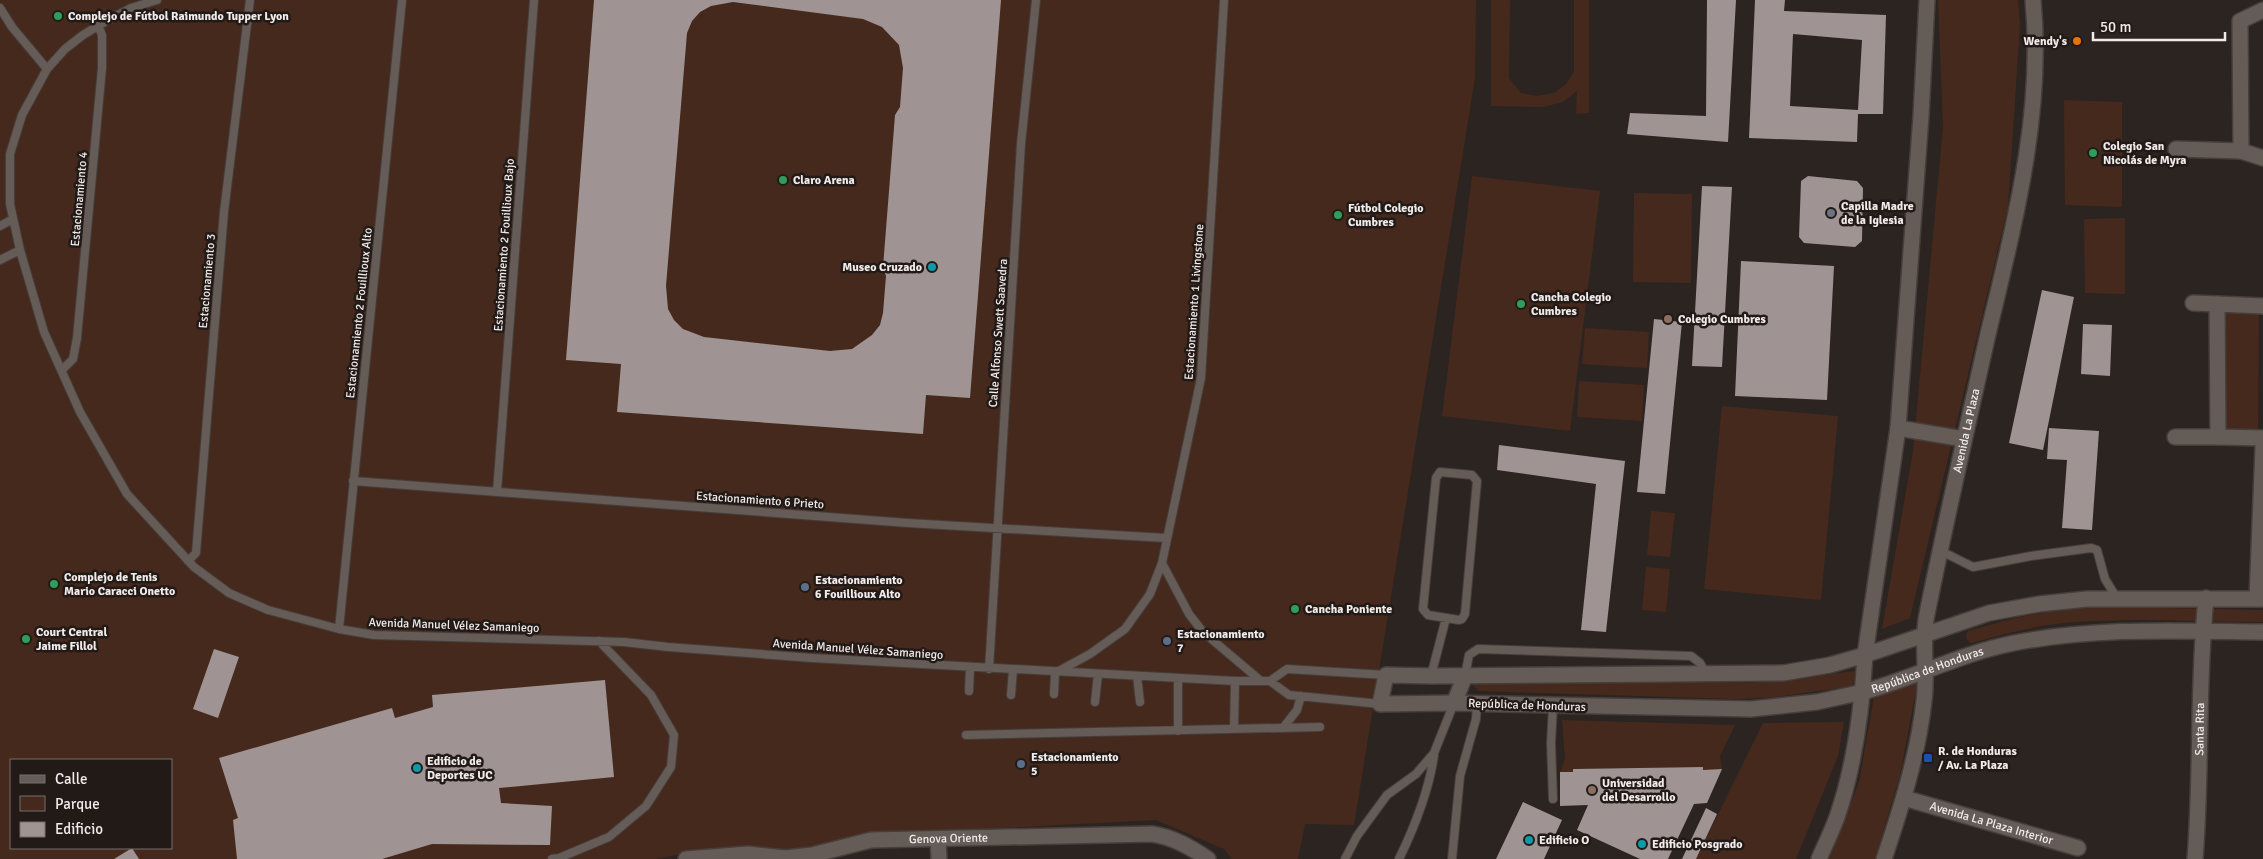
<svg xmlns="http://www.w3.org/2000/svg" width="2263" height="859" viewBox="0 0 2263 859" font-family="Signika,sans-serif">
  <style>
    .green { fill: #46291d; fill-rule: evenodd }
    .building { fill: #9f9493; fill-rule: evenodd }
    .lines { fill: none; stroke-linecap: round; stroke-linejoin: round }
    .lane-casing { stroke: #453e3b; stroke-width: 10 }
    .street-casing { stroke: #453e3b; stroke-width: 18 }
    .secondary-casing { stroke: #453e3b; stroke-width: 18 }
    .lane { stroke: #655c58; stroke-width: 8 }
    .street { stroke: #655c58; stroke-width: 15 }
    .secondary { stroke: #655c58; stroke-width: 15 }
    .leisure-dot { fill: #2e9e5b; stroke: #221a17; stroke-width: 2 }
    .food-dot { fill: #e8710a; stroke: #221a17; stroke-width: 2 }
    .worship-dot { fill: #6b7280; stroke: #221a17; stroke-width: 2 }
    .culture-dot { fill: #0f9aa8; stroke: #221a17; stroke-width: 2 }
    .education-dot { fill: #8d6e63; stroke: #221a17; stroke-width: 2 }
    .service-dot { fill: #5c6f8a; stroke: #221a17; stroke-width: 2 }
    .transit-dot { fill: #1a4fb4; stroke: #221a17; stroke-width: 2 }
    .labels { text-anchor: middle; stroke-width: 5; stroke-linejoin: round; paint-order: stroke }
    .poi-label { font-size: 12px; font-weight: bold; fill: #f1ebe9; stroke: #221a17; text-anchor: start }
    .street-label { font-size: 12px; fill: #f1ebe9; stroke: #221a17 }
  </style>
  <rect width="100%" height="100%" fill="#2b2420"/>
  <path class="green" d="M0,0H1476L1475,78L1354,825L1305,824L1298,859H1232L1224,849L1156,820L869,835L784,854L692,852L655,859H0ZM11,760H171V848H11Z
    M1491,0H1510L1509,78L1521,93L1537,96L1554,93L1566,84L1574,72V0H1589V113L1576,114L1577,91L1563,102L1543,107L1491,106Z
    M1938,0H2018L2020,25L2008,207L1910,618L1882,629L1913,451L1943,127Z
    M2064,100L2122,102V207L2065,205Z
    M1472,176L1600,191L1570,431L1442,416Z
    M1634,193L1692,194L1691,283L1633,282Z
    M2125,218V294L2085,293L2084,219Z
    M2224,311H2259L2258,431L2223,432Z
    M1585,328L1649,332L1647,368L1582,364Z
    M1579,381L1644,385L1642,421L1577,417Z
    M1722,406L1838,416L1821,600L1704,589Z
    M1651,511L1675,513L1670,557L1647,555Z
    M1646,567L1670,569L1666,612L1642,610Z
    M2120,607L2263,610V622C2197,622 2130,617 2064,623C2032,626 2002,635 1971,643L1967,640L1966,635L1968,631L2015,618L2064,609Z
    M1855,671L1853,686L1776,697L1737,699L1478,691L1473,685L1476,680L1751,683Z
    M1918,680L1900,775L1875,859H1829L1859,782L1874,697Z
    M1562,720L1735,725L1720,756L1722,769L1703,770V767L1573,769V772H1560L1565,759Z
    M1844,722L1838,756L1796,859H1696L1763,723Z"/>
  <path class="building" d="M594,0H1001L970,398L926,395L923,434L617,412L621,364L566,360ZM733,2L863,19L882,27L899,45L903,68L900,107L895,115L883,267L886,276L883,313L880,325L872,335L852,349L830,351L704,337L683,329L674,320L668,309L666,286L687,33L692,21L700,12L711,6Z
    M1707,0H1736L1728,142L1627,134L1630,113L1706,116Z
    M1755,0H1785L1784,11L1886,15L1883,114H1858L1857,142L1749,138ZM1793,34L1862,40L1858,110L1790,106Z
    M1808,176L1857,181L1863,188L1862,241L1855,247L1804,243L1799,237L1801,181Z
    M1702,186L1732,187L1722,367L1692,366Z
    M1741,261L1834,266L1827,400L1735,396Z
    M2042,290L2074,297L2043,450L2009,443Z
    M1654,319L1682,322L1665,494L1637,492Z
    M2083,324L2112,325L2110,376L2081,374Z
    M2049,428L2099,431L2092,530L2062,528L2067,460L2047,459Z
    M1499,445L1625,461L1606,632L1581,630L1596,484L1497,470Z
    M214,649L239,657L218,718L193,709Z
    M605,680L614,777L499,788L501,803L552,806L550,845L432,844L382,859H237L233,820L238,818L219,758L392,708L395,718L433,707L432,695Z
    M1703,767V770L1722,769L1707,803L1694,804L1668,859H1640L1577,830L1588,805L1560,806V772H1573V769Z
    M1523,802L1562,820L1544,859H1496Z
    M1706,808L1717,814L1696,859H1682Z
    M132,848L139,859H114Z"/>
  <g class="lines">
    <defs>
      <path id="lane" d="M157,0L131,8L108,20L83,35L65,49L47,69L22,115L10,154V204L20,250L44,332L80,412L127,494L194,567L229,593L268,610L339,629L374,635L624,642L668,647L812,658L1235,681H1270L1287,669L1386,675
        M0,8L12,27L47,69
        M0,226L13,219
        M0,260L20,250
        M62,370L73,359L77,338L102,68V35L98,25
        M1440,472L1472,475L1477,481L1465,614L1462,619L1459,620L1428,615L1423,609L1436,478Z
        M353,481L908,523L1166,538
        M497,492L534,0
        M1941,551L1973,567L2031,556L2091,548L2097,550L2105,579L2118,600
        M188,561L196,553L224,212L250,0
        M1162,563L1189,614L1203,632L1261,681
        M339,629L402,0
        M989,669L1021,144L1036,0
        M1057,672L1090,654L1125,629L1150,594L1162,563L1201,378L1224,0
        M1137,676L1140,702
        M1431,676L1446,618
        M1465,676L1469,655L1478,649L1691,656L1700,663L1705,672
        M1270,681L1289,695L1380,704
        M969,691L970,667
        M1054,694L1055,673
        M1011,695L1013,670
        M1095,702L1098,674
        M1553,706L1551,743L1553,799
        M1283,728L1297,710L1301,696
        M1234,729L1235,681
        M1178,731V678
        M966,735L1320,727
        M552,859L559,858L609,837L646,806L671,767L674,735L651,695L599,641
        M1345,859L1357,836L1387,795L1416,774L1434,753L1454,703
        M1399,859C1415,826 1429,791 1434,755
        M1452,859L1460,776L1476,719L1477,704"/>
      <g id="street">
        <path d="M2263,10L2240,21L2241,151L2263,158"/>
        <path d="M2176,149L2241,151"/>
        <path d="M2193,303L2217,304"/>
        <path d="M2263,306L2217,304L2218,437L2263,438"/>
        <path d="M2175,437H2218"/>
        <path d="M2257,599L2263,447"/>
        <path d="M1863,692L1817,702L1751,709L1454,703L1380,704L1386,675L1431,676L1783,673L1830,665L1865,655"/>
        <path d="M1454,703L1465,676"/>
        <path id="s1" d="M1904,798L2078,848"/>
        <path d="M938,839L939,859"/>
        <path id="s2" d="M686,859L748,854L786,858L812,855L871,840L1152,834C1173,837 1190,847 1208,859"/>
        <path id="s3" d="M2195,859C2202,772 2197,685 2206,598"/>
      </g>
      <g id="secondary">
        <path d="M1898,428L1964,439"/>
        <path d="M1865,655L1989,613L2039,604L2087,599H2263"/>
        <path id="s4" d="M1863,692C1914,678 1962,653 2014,643C2096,627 2180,631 2263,632"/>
        <path d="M1819,859C1825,845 1832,831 1837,817C1855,765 1862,709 1865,655L1898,428L1921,116L1927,0"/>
        <path id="s5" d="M1884,859C1901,808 1918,755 1924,701C1928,672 1921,642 1927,614C1946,520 1967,427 1988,334C2014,225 2044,113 2033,0"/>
      </g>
    </defs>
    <use href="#lane" class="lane-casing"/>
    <use href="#street" class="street-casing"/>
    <use href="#secondary" class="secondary-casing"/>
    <use href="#lane" class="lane"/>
    <use href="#street" class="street"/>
    <use href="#secondary" class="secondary"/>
  </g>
  <g class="leisure-dot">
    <circle cx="58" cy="16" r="5"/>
    <circle cx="2093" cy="153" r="5"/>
    <circle cx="783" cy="180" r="5"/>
    <circle cx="1338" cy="215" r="5"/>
    <circle cx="1521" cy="304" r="5"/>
    <circle cx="54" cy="584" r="5"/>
    <circle cx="1295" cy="609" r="5"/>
    <circle cx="26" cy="639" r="5"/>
  </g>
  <circle class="food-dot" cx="2077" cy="41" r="5"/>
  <circle class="worship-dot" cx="1831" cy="213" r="5"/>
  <g class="culture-dot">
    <circle cx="932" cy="267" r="5"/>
    <circle cx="417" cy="768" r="5"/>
    <circle cx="1529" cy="840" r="5"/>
    <circle cx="1642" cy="844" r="5"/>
  </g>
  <g class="education-dot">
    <circle cx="1668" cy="319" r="5"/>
    <circle cx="1592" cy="790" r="5"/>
  </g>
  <g class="service-dot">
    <circle cx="805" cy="587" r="5"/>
    <circle cx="1167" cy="641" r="5"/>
    <circle cx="1021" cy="764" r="5"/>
  </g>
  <rect class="transit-dot" x="1923" y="753" width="10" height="10" rx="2.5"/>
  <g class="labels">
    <g class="poi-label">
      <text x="68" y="20">Complejo de Fútbol Raimundo Tupper Lyon</text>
      <text x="2067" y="45" text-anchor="end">Wendy's</text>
      <text x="2103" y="150">Colegio San<tspan x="2103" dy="14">Nicolás de Myra</tspan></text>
      <text x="793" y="184">Claro Arena</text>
      <text x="1841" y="210">Capilla Madre<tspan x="1841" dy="14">de la Iglesia</tspan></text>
      <text x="1348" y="212">Fútbol Colegio<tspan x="1348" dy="14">Cumbres</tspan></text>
      <text x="922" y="271" text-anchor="end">Museo Cruzado</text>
      <text x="1531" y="301">Cancha Colegio<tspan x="1531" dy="14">Cumbres</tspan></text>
      <text x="1678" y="323">Colegio Cumbres</text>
      <text x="64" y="581">Complejo de Tenis<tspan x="64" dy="14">Mario Caracci Onetto</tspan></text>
      <text x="815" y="584">Estacionamiento<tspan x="815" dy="14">6 Fouillioux Alto</tspan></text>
      <text x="1305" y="613">Cancha Poniente</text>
      <text x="36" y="636">Court Central<tspan x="36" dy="14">Jaime Fillol</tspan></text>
      <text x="1177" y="638">Estacionamiento<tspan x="1177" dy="14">7</tspan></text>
      <text x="1938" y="755">R. de Honduras<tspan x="1938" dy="14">/ Av. La Plaza</tspan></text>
      <text x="1031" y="761">Estacionamiento<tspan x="1031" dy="14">5</tspan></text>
      <text x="427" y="765">Edificio de<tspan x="427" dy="14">Deportes UC</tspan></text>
      <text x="1602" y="787">Universidad<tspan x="1602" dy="14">del Desarrollo</tspan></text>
      <text x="1539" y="844">Edificio O</text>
      <text x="1652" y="848">Edificio Posgrado</text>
    </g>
    <g class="street-label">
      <text transform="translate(79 199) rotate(-85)" y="4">Estacionamiento 4</text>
      <text transform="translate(504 245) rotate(-86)" y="4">Estacionamiento 2 Fouillioux Bajo</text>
      <text transform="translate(207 281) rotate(-85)" y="4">Estacionamiento 3</text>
      <text transform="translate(1194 302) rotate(-86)" y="4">Estacionamiento 1 Livingstone</text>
      <text transform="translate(359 313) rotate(-84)" y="4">Estacionamiento 2 Fouillioux Alto</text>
      <text transform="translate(998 333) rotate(-86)" y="4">Calle Alfonso Swett Saavedra</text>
      <text dy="4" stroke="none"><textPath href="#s5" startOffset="438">Avenida La Plaza</textPath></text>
      <text transform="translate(760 500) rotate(4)" y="4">Estacionamiento 6 Prieto</text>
      <text transform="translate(454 625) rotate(2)" y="4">Avenida Manuel Vélez Samaniego</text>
      <text transform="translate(858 649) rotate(4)" y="4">Avenida Manuel Vélez Samaniego</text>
      <text dy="4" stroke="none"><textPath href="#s4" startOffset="68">República de Honduras</textPath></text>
      <text transform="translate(1527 705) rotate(2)" y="4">República de Honduras</text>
      <text dy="4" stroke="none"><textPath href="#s3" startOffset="130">Santa Rita</textPath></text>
      <text dy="4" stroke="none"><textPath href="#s1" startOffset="91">Avenida La Plaza Interior</textPath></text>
      <text dy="4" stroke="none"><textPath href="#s2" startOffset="265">Genova Oriente</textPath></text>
    </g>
  </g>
  <rect x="10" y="759" width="162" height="90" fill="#221a17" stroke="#756e6b"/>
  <rect x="20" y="775" width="25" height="8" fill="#655c58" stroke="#756e6b"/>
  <text x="55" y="784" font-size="15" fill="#f1ebe9">Calle</text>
  <rect x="20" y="796" width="25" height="15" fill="#46291d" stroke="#756e6b"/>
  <text x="55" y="809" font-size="15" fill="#f1ebe9">Parque</text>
  <rect x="20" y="822" width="25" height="15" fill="#9f9493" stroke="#756e6b"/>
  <text x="55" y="834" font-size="15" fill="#f1ebe9">Edificio</text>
  <path d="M2093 32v8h132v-8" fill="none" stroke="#f1ebe9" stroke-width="2.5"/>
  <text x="2100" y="32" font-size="15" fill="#f1ebe9" stroke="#221a17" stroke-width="4" paint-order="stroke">50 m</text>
</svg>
